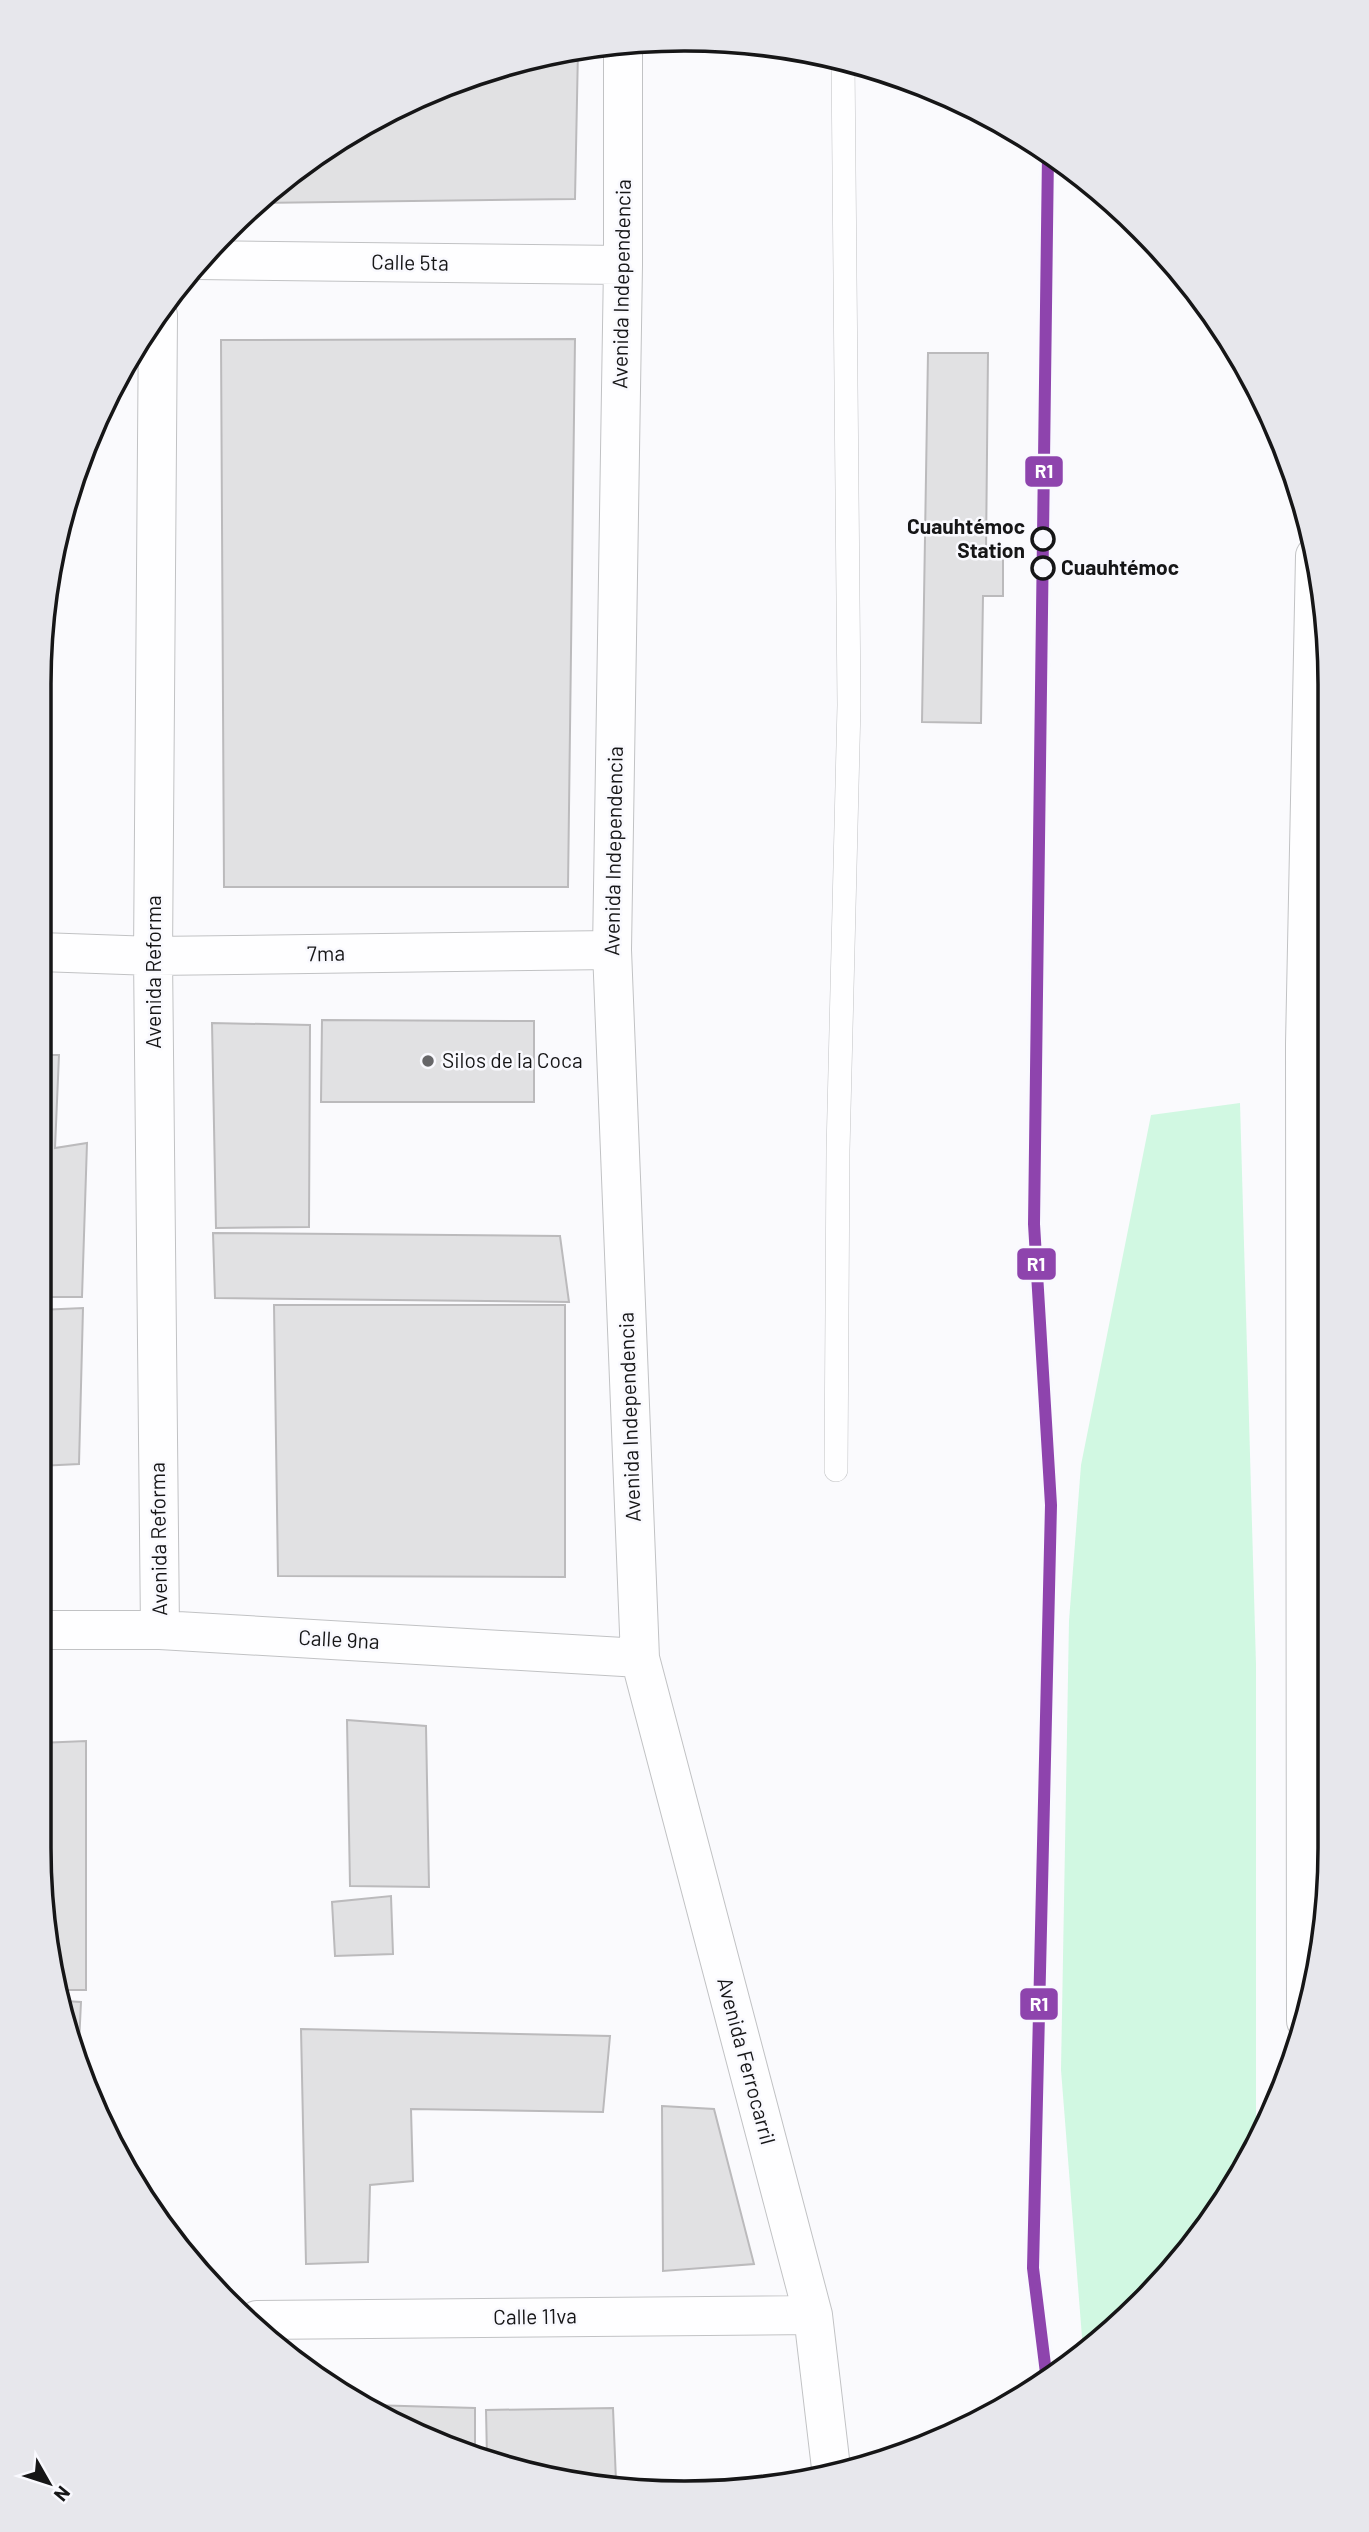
<svg xmlns="http://www.w3.org/2000/svg" width="1369" height="2532" viewBox="0 0 1369 2532" font-family="Barlow,sans-serif">
  <style>
    .green { fill: #d1f8e2 }
    .building { fill: #e1e1e3; stroke: #bbbabc; stroke-width: 2 }
    .lines { fill: none; stroke-linecap: round; stroke-linejoin: round }
    .lane-casing { stroke: #c1c2c4; stroke-width: 24 }
    .street-casing { stroke: #c1c2c4; stroke-width: 40 }
    .secondary-casing { stroke: #c1c2c4; stroke-width: 40 }
    .lane { stroke: #fefeff; stroke-width: 23 }
    .street { stroke: #fefeff; stroke-width: 38 }
    .secondary { stroke: #fefeff; stroke-width: 38 }
    .rail-1-casing { stroke: #f9f9fe; stroke-width: 18 }
    .rail-1 { stroke: #8e44ad; stroke-width: 12 }
    .stop-dot { fill: #f9f9fe; stroke: #161617; stroke-width: 3.5 }
    .poi-dot { fill: #666668; stroke: #f9f9fe; stroke-width: 2.5 }
    .labels { text-anchor: middle; stroke-width: 5; stroke-linejoin: round; paint-order: stroke }
    .street-label { font-size: 21px; fill: #161617; stroke: #f9f9fe }
    .stop-label { font-size: 21px; font-weight: bold; fill: #161617; stroke: #f9f9fe; text-anchor: end }
    .poi-label { font-size: 21px; fill: #161617; stroke: #f9f9fe; text-anchor: start }
    .rim { fill: none; stroke: #161617; stroke-width: 3.5 }
    .line-badge { stroke: #f9f9fe; stroke-width: 2.5 }
    .badge-label { font-size: 19px; text-anchor: middle; font-weight: bold; fill: #fff }
  </style>
  <rect width="100%" height="100%" fill="#fafafd"/>
  <path class="green" d="M1240,1103L1256,1665V2142L1244,2170L1111,2333L1083,2350L1061,2070L1069,1621L1081,1465L1151,1115Z"/>
  <path class="building" d="M578,50L575,199L258,203L291,172L398,105L517,61Z
    M575,339L568,887H224L221,340Z
    M928,353H988L986,553H1003V596H983L981,723L922,722Z
    M322,1020L534,1021V1102H321Z
    M212,1023L310,1025L309,1227L216,1228Z
    M39,1055H59L55,1148L87,1143L82,1297H39Z
    M213,1233L560,1236L569,1302L215,1298Z
    M274,1305H565V1577L278,1576Z
    M83,1308L79,1464L39,1466V1310Z
    M347,1720L426,1726L429,1887L350,1886Z
    M86,1741V1990H62L38,1848L39,1743Z
    M391,1896L393,1954L335,1956L332,1902Z
    M64,2001L81,2002L78,2065L73,2056Z
    M301,2029L610,2036L603,2112L411,2109L413,2181L370,2185L368,2262L306,2264Z
    M662,2106L714,2109L754,2264L663,2271Z
    M369,2405L475,2408V2452Z
    M613,2408L616,2481L518,2472L487,2458L486,2410Z"/>
  <g class="lines">
    <defs>
      <path id="lane" d="M836,1470L838,1151L849,705L843,61"/>
      <path id="street" d="M623,43V265L612,950L640,1658L813,2315L831,2468
        M197,260L623,265
        M158,315L153,956L160,1630
        M40,952L153,956L612,950
        M39,1630H160L640,1658
        M257,2320L813,2315"/>
      <path id="secondary" d="M1306,2021L1305,1044L1315,556"/>
    </defs>
    <use href="#lane" class="lane-casing"/>
    <use href="#street" class="street-casing"/>
    <use href="#secondary" class="secondary-casing"/>
    <use href="#lane" class="lane"/>
    <use href="#street" class="street"/>
    <use href="#secondary" class="secondary"/>
    <defs>
      <path id="rail-1" d="M1046,2373L1033,2268L1051,1505L1034,1224L1048,154"/>
    </defs>
    <use href="#rail-1" class="rail-1-casing"/>
    <use href="#rail-1" class="rail-1"/>
  </g>
  <g class="stop-dot">
    <circle cx="1043" cy="539" r="11"/>
    <circle cx="1043" cy="568" r="11"/>
  </g>
  <circle class="poi-dot" cx="428" cy="1061" r="7"/>
  <g class="labels">
    <g class="street-label">
      <text transform="translate(410 263) rotate(1)" y="7">Calle 5ta</text>
      <text transform="translate(622 284) rotate(-89)" y="7">Avenida Independencia</text>
      <text transform="translate(614 851) rotate(-89)" y="7">Avenida Independencia</text>
      <text transform="translate(326 954) rotate(-1)" y="7">7ma</text>
      <text transform="translate(154 972) rotate(-90)" y="7">Avenida Reforma</text>
      <text transform="translate(630 1417) rotate(-92)" y="7">Avenida Independencia</text>
      <text transform="translate(159 1539) rotate(-91)" y="7">Avenida Reforma</text>
      <text transform="translate(339 1640) rotate(3)" y="7">Calle 9na</text>
      <text transform="translate(746 2061) rotate(75)" y="7">Avenida Ferrocarril</text>
      <text transform="translate(535 2317) rotate(-1)" y="7">Calle 11va</text>
    </g>
    <g class="stop-label">
      <text x="1025" y="534">Cuauhtémoc<tspan x="1025" dy="24">Station</tspan></text>
      <text x="1061" y="575" text-anchor="start">Cuauhtémoc</text>
    </g>
    <g class="poi-label">
      <text x="442" y="1068">Silos de la Coca</text>
    </g>
  </g>
  <path d="M0 0H1369V2532H0ZM684 51H685A633 633 0 0 1 1318 684V1848A633 633 0 0 1 685 2481H684A633 633 0 0 1 51 1848V684A633 633 0 0 1 684 51Z" fill="#e7e7ec" fill-rule="evenodd"/>
  <path class="rim" d="M684 51H685A633 633 0 0 1 1318 684V1848A633 633 0 0 1 685 2481H684A633 633 0 0 1 51 1848V684A633 633 0 0 1 684 51Z"/>
  <g class="line-badge">
    <rect x="1024" y="455" width="40" height="33" rx="7" fill="#8e44ad"/>
    <rect x="1016" y="1247" width="41" height="34" rx="7" fill="#8e44ad"/>
    <rect x="1019" y="1987" width="40" height="34" rx="7" fill="#8e44ad"/>
  </g>
  <g class="badge-label">
    <text x="1044" y="478">R1</text>
    <text x="1036" y="1271">R1</text>
    <text x="1039" y="2011">R1</text>
  </g>
  <g transform="translate(49 2483) rotate(129)" stroke="#f9f9fe" stroke-width="5" paint-order="stroke">
  <path d="M0-5L12 26L0 18L-12 26Z" fill="#161617"/>
  <text y="-10" font-size="19" font-weight="bold" text-anchor="middle" fill="#161617">N</text>
  </g>
</svg>
